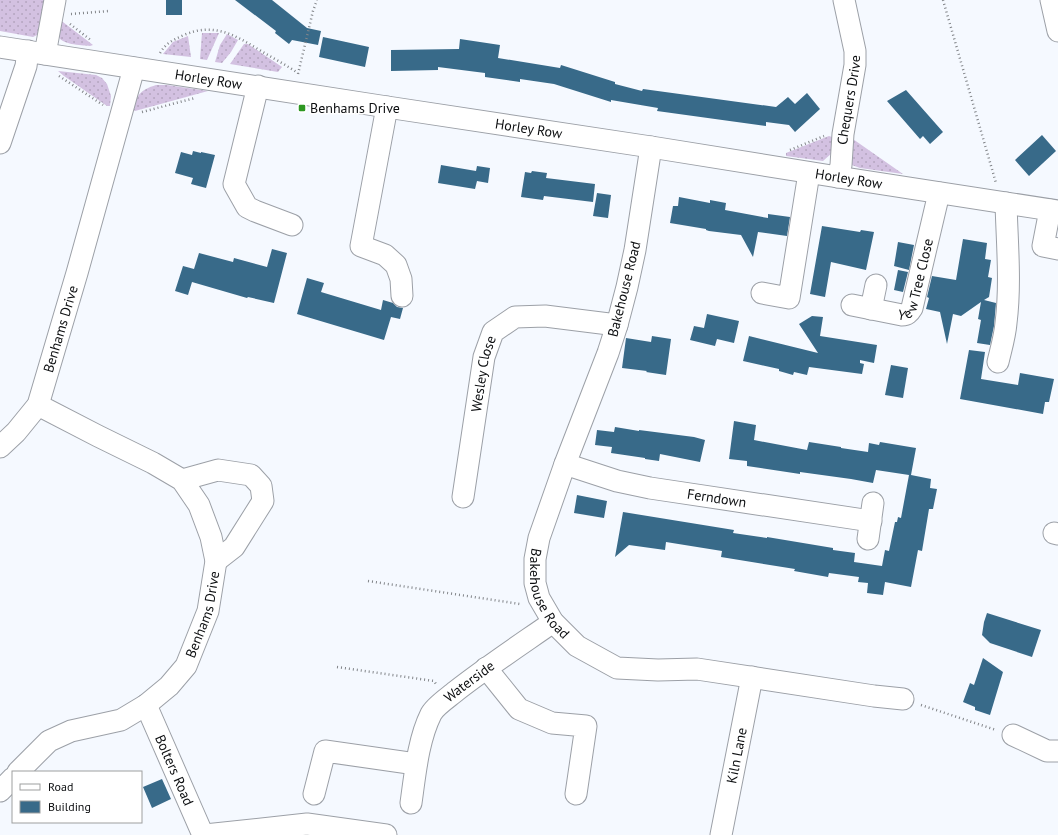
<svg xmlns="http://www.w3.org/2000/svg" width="1058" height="835" viewBox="0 0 1058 835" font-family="'PT Sans',sans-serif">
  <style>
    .grass { fill: url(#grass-dots) }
    .building { fill: #386a89 }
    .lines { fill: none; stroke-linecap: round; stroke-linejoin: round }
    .minor-casing { stroke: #9ca0a7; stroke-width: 23 }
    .path { stroke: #828589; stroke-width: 2.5; stroke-dasharray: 1 3; stroke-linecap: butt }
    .minor { stroke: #fff; stroke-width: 21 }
    .poi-dot { fill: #2d9721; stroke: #fff; stroke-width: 1.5 }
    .labels { text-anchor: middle; stroke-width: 3; stroke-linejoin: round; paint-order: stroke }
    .street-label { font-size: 14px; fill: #0c0e10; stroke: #fff }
    .poi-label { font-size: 14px; fill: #0c0e10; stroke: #fff; text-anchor: start }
  </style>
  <defs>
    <pattern id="grass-dots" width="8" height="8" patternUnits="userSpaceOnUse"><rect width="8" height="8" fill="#d3c1e1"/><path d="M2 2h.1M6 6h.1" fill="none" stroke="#b4a5c0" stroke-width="1.8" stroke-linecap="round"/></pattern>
  </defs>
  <rect width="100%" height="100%" fill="#f5f9ff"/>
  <path class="grass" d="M0,0H48L39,34L33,37L0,31Z
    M59,19L93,45L90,46C81,45 60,45 58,35C57,30 59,24 59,19Z
    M202,33H219L207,60L200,59Z
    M227,34L238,40L231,52L222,63L215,62L220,45Z
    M188,36L191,57L163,54L173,42Z
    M244,44H248L282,67L278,72L230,64Z
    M58,71L96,75L102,78L107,84L111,96L110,106H107L64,76Z
    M156,85H167L208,91L135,111L133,109C137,94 141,90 156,85Z
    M829,136L835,138L832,153L823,161L786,156V153Z
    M850,137L903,174L860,168L852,165L847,153Z"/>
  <path class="building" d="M166,0H182V15H166Z
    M235,0H272L307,28L321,31L318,45L292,40L289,44L275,33L276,31Z
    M323,37L369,47L365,67L319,57Z
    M460,39L500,45L498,58L560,68L561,65L615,82V84L642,91L643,89L776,107L788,97L795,104L807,93L820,109L795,132L789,125L766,122V126L657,111L658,108L611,100V102L554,84L520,79V82L485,77V73L438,67V70L391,71V50L459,49Z
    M906,90L943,132L930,144L923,136L920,139L887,101Z
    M1042,135L1056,151L1029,176L1015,160Z
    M193,151L201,153V152L215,155L206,188L191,184L193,178L175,173L181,152L192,155Z
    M441,165L476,171L477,166L490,168L488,183L477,181L475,189L438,183Z
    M532,171L547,173L546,178L595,184L593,202L544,196L543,200L521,197L525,172L531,173Z
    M597,193L611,195L608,218L593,216Z
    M679,197L710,203V200L726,203L725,210L768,218V214L790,217L787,236L758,232L753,257L741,235L709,231L706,230V229L670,223L673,206H678Z
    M822,226L860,232L861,230L874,232L866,270L831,262L825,297L810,294Z
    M963,239L987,243L985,259L991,260L988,277L992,278L989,297L984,300L996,303L994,326L990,345L977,343L981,320L978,319L981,302L961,316L953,314L947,344L940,312L926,309L929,298L927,297L932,276L956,280Z
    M898,242L914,245L909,270L894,266Z
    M272,249L287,253L274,303L248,297L247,298L192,282L188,295L175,291L183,266L194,269L199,253L233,262L234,258L267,267Z
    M898,270L908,272L903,292L894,290Z
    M307,278L324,283L321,292L381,310L383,300L393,303L397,307L403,308L400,319L391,317L384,340L297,314Z
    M707,314L739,321L734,343L717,339L715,346L690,340L694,326L704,328Z
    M812,316L823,317L820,336L877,345L874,363L860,360V363L864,364L862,374L809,367L807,375L794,372L793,375L779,371V369L743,361L749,336L818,353L799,324Z
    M652,336L671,339L666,375L646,372L647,371L622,368L626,338L651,342Z
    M969,350L985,352L981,379L1018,385L1020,373L1054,379L1049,402H1045L1043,414L960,399Z
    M891,365L908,368L903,398L885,395Z
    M734,421L756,425L754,440L807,450L809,442L841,447V448L868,452L869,443L879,445L880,442L916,448L911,475L931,479L930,488L937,489L933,509H929L922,551L918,550L911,587L885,582L883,595L867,593L868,583L858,582L859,577L829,573L828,577L794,571L795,569L721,557L722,551L666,542L665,550L629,545L615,557L623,512L734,530L733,533L767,538V537L833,548V550L855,553L854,562L882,566L885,550L889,551L895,522H897L898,517L901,518L909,475L876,470L873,483L851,479L800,472V474L747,466V461L729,459Z
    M615,427L639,431V430L694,437L705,440L700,462L660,454L659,461L645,459V458L611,453L612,447L595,445L597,430L614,432Z
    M577,495L607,501L604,518L574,513Z
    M987,613L1041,630L1032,657L990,643L982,635L984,622Z
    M983,658L1003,672L990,715L975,710V707L963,702L970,683L974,685Z
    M162,779L171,799L152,808L143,787Z"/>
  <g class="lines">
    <defs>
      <g id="minor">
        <path d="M1051,0L1058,31"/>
        <path id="s1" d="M0,47L387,107L651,147L838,177L1058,211"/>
        <path d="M45,54L55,0"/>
        <path d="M258,86L234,184L247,207L255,211L292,225"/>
        <path d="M387,107L361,246L385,255L396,265L401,279L402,296"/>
        <path d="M0,143L26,66L28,51"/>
        <path id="s2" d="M651,147L635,250L627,287L617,325L608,353L565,464L539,538L535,559V583L539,598L553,622L577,646L617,668L658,670L697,669L874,696L903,699"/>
        <path id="s3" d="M838,177L841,165L843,134L855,65V51L844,0"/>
        <path d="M1050,210L1043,246L1058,249"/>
        <path d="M762,293L789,298L809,173"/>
        <path id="s4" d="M852,305L902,315C907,315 909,313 912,308L939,193"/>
        <path d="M871,309L876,285"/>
        <path d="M998,362C1001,349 1005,336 1006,323C1011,283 1007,242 1006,203"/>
        <path id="s5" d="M0,447L16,432L38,405L77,273L134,68"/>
        <path id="s6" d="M565,464L617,481L650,488L871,521"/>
        <path d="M182,480L218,470L251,475L261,486L263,501L234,547L216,561"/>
        <path id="s7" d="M463,497L484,357L493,332L515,317L545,316L617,325"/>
        <path d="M1054,533L1058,534"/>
        <path d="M868,539L873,503"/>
        <path d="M486,668L519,709L552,723L586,726L576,794"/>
        <path id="s8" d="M146,705L203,835"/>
        <path d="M1013,735L1047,751H1058"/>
        <path id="s9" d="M18,772L49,741L71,731L121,720L146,705L169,686L186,666L208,611L216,561L211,537L199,505L182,480L153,463L98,436L38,405"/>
        <path d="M0,791L13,778"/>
        <path d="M314,794L325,751L416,764"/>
        <path id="s10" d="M411,803C415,775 418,740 431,714C435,706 449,697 456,691C488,666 520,645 553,622"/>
        <path d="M205,835L307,824L386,835"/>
        <path id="s11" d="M721,835L752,677"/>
      </g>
    </defs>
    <use href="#minor" class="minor-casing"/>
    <path class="path" d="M943,0L996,183
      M71,14L109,11
      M70,24L92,41
      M160,53C166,43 173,40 184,35C214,22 235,35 261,51C273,58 286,65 298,73
      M298,74L313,11L317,0
      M59,76L103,105
      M142,112L195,98
      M790,150L824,136
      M368,581L520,604H522
      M337,667L434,681L436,684
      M921,705L996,730"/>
    <use href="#minor" class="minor"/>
  </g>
  <rect class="poi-dot" x="298" y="104" width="8" height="8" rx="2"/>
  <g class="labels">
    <g class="street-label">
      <text dy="5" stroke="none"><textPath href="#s1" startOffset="211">Horley Row</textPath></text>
      <text dy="5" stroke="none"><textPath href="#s3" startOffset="78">Chequers Drive</textPath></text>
      <text dy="5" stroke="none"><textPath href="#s1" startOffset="535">Horley Row</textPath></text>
      <text dy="5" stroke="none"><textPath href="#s1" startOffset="859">Horley Row</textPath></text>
      <text dy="5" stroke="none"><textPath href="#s4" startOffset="91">Yew Tree Close</textPath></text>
      <text transform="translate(624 289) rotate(-76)" y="5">Bakehouse Road</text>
      <text dy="5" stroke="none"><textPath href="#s5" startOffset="136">Benhams Drive</textPath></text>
      <text dy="5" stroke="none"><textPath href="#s7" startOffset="125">Wesley Close</textPath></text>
      <text dy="5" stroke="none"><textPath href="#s6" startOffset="156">Ferndown</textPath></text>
      <text dy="5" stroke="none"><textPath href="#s2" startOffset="468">Bakehouse Road</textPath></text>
      <text dy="5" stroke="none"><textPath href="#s9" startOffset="259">Benhams Drive</textPath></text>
      <text dy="5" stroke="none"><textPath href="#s10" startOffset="142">Waterside</textPath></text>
      <text dy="5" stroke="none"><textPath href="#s11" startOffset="81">Kiln Lane</textPath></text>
      <text dy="5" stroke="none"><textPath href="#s8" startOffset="71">Bolters Road</textPath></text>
    </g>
    <g class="poi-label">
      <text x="310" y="113">Benhams Drive</text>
    </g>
  </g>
  <rect x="12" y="771" width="130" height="52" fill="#ffffff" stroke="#9e9f9f"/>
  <rect x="20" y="784" width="20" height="6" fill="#ffffff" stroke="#9e9f9f"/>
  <text x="48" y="791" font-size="12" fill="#0c0e10">Road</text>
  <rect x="20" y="801" width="20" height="12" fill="#386a89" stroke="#9e9f9f"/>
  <text x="48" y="811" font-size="12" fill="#0c0e10">Building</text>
</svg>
